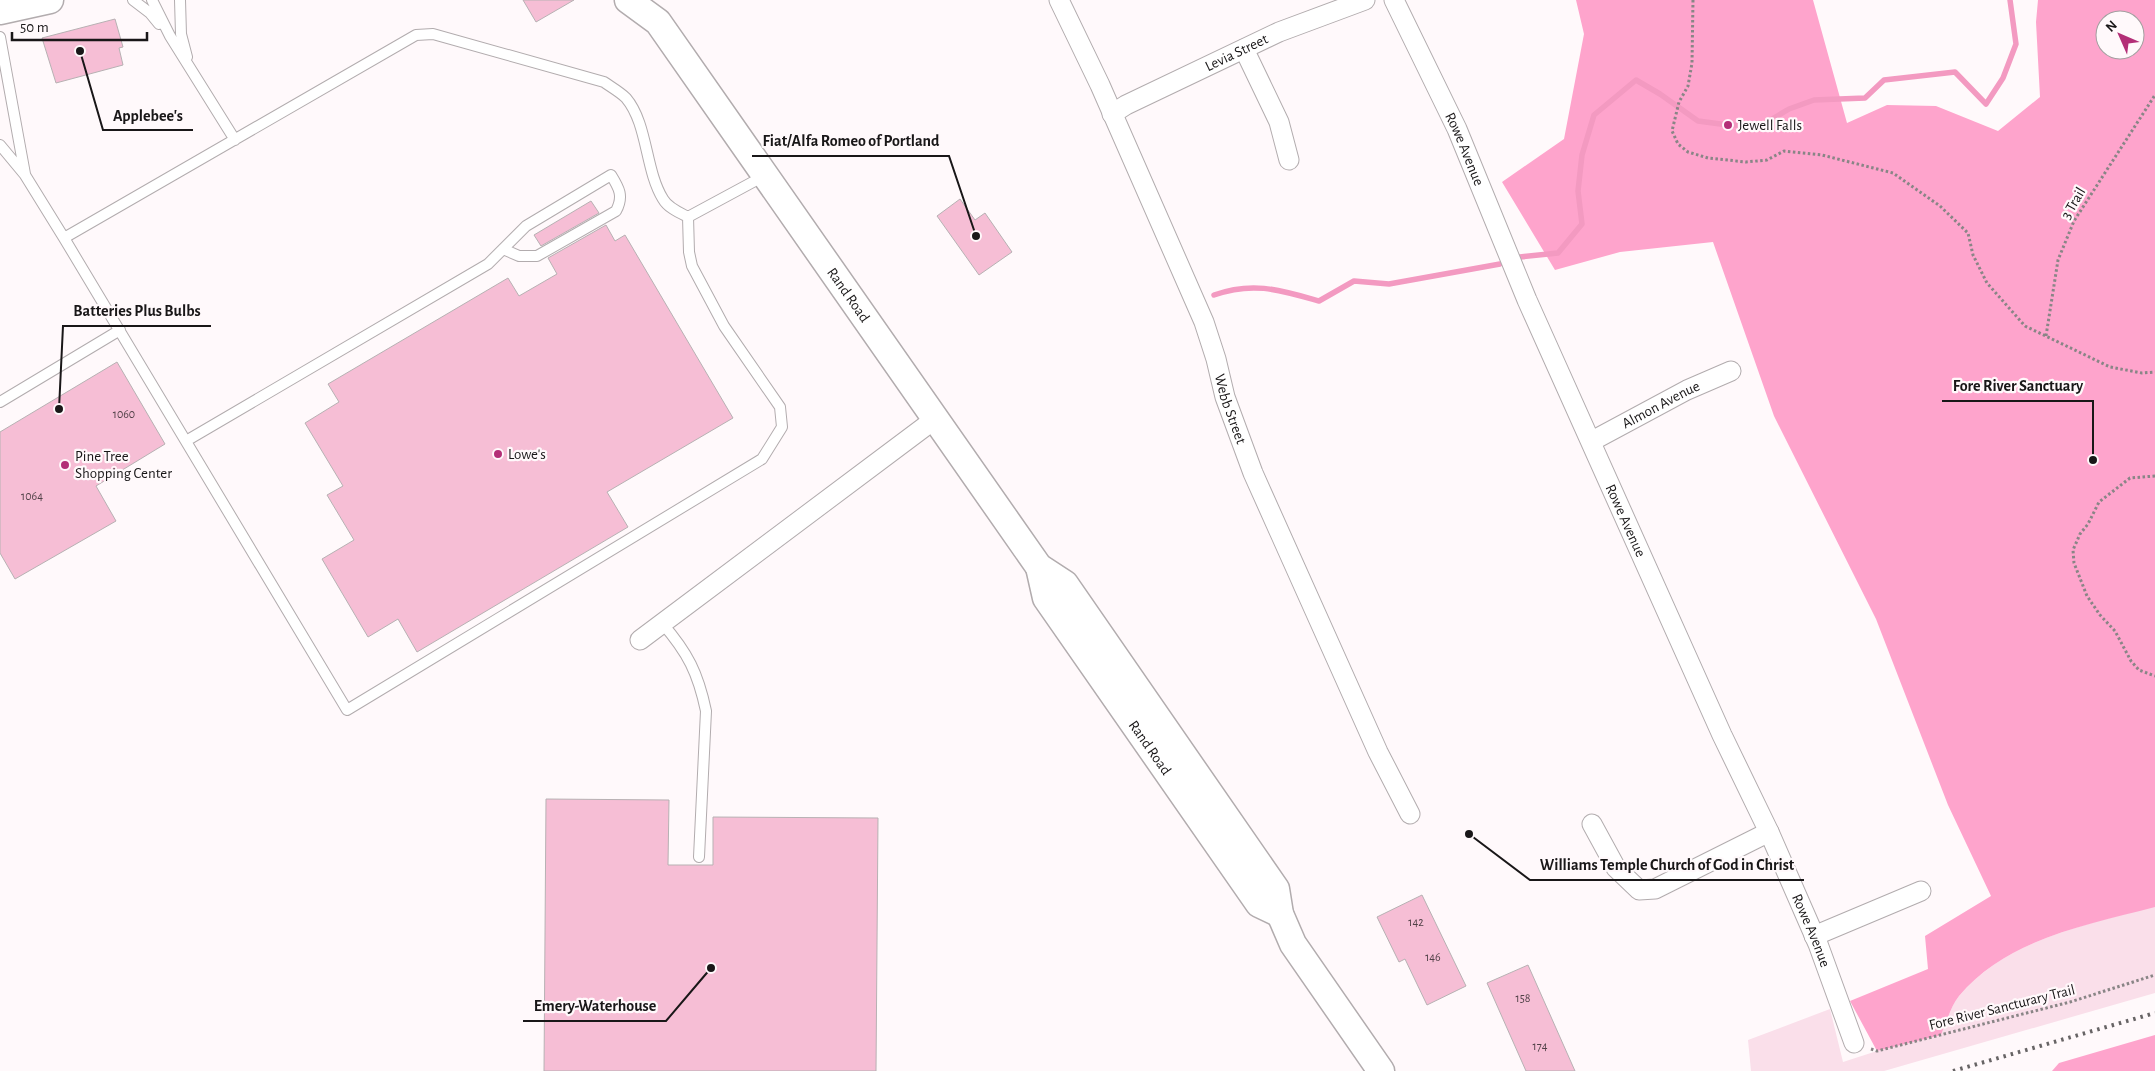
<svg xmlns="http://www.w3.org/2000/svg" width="2155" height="1071" viewBox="0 0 2155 1071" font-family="'Alegreya Sans',sans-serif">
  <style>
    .green { fill: #fadfea }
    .forest { fill: #fea4cc; fill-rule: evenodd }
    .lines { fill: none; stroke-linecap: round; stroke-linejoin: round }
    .stream { stroke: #f39ac1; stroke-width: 5.5 }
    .building { fill: #f6bed5; stroke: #b7b1b3 }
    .service-casing { stroke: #b2acae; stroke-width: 12 }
    .minor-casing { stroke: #b2acae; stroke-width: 21 }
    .secondary-casing { stroke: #b2acae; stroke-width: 29 }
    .path { stroke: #898586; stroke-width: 3; stroke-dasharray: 2.5 2.5; stroke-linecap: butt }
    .service { stroke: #fff; stroke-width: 10 }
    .minor { stroke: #fff; stroke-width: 19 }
    .secondary { stroke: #fff; stroke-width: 26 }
    .rail { stroke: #676465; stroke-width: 4; stroke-dasharray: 2.5 5; stroke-linecap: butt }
    .poi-dot { fill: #b32f77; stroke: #fff9fb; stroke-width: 2 }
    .labels { text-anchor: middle; stroke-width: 4.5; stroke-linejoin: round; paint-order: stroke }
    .number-label { font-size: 12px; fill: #504147 }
    .street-label { font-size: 15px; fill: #191718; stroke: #fff9fb }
    .poi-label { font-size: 15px; fill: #191718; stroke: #fff9fb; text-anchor: start }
    .leader { fill: none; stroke: #191718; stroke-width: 2 }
    .callout-dot { fill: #191718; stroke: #fff9fb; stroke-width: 2 }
    .callout-label { font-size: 16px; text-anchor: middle; font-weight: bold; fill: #191718; stroke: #fff9fb; stroke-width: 4.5; stroke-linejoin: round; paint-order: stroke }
  </style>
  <rect width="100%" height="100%" fill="#fff9fb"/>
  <path class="green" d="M2155,906V993L1884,1071H1751L1748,1040L1830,1009L1843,1062L1877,1051L1941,1035C1946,1023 1951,1006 1959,996C2007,939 2086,925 2155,906Z"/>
  <path class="forest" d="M1576,0H1813L1847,123L1887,105L1936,106L1998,131L2040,97L2036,22L2038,0H2155V907C2086,925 2007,939 1959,996C1951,1006 1946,1023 1941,1035L1877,1051L1850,1001L1928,969L1925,936L1991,896L1948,805L1876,619L1774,416L1713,242L1620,252L1555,270L1502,182L1564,139L1584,34ZM2105,20H2135V50H2105Z
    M2155,1035V1071H2052L2059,1063Z"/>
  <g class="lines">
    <path class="stream" d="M1520,257L1558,253L1582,224L1578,191L1582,155L1594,115L1636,80L1660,94L1698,121L1728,125H1762L1789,109L1814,100L1865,98L1884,80L1955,72L1986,104L2003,78L2016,44L2010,0
      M1214,295C1253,281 1280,290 1319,301L1354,281L1389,284L1500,264"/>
  </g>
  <path class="building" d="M523,0H574L536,22Z
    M115,19L123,47L119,48L123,65L56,83L42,38Z
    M960,199L975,220L985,213L1012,252L979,275L937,216Z
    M591,201L599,213L541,246L534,235Z
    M606,225L615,241L625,235L733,418L607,492L628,527L417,652L398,619L368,637L322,559L354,540L327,495L343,486L305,423L339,402L328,384L508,278L519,296L557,274L548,258Z
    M117,362L165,444L96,486L116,521L15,579L0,553V432Z
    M546,799L669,800L668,865H713V817L878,818L876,1071H544Z
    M1422,895L1466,986L1427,1005L1405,959L1399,962L1377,917Z
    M1528,965L1575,1071H1526L1487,983Z"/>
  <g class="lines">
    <defs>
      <path id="service" d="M133,0L150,13L159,24
        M152,0L170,36L235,140
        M180,0L181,34L187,57
        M0,37L25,174
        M0,145L25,175L64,238L347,710L762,459L782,427L780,407L724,326L692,266L689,252L688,217C680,213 668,208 663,199C645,170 648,124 626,98C620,92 611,87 604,82L433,34L416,35L64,238
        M688,217L764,176
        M0,402L120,330
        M186,441L488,264L526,226L611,175C619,188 624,196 616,211L537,256H519L503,249
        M662,623C688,653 698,673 706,711L699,857"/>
      <g id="minor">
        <path id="s1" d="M1059,0L1100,85L1204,322L1216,359L1225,397L1253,473L1378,752L1410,814"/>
        <path id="s2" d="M1394,0L1457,129L1527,300L1722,735L1769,832L1818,944L1854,1043"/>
        <path d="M1244,49L1279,122L1289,160"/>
        <path id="s3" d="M1112,114L1126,105L1279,32L1365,0"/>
        <path id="s4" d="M1592,441L1687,390L1731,371"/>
        <path d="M640,640L935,419"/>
        <path d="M1592,824L1616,868L1639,890L1655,889L1769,832"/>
        <path d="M1814,936L1921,891"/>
      </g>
      <g id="secondary">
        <path id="s5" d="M628,0L658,22L1039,567L1065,584L1276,889L1280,914L1293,944L1381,1071"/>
        <path d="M0,11L50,0"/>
        <path id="s6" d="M1039,567L1046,598L1259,904L1280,914"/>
      </g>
    </defs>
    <use href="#service" class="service-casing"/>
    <use href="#minor" class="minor-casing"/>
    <use href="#secondary" class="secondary-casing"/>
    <path class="path" d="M1693,0L1692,63L1688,86L1679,102L1672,131L1678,144L1688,152L1708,158L1746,162L1767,160L1784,151L1822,155L1893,173L1940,206L1968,233L1973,255L1987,283L2025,326L2110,367L2142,373L2155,372
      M2046,336L2058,260L2074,221L2155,95
      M2155,476L2130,478L2099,502L2088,524L2080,534L2073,550L2074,563L2087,596L2100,615L2115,631L2131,661L2139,670L2155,676
      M1871,1049L1877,1051L2070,1002L2155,975"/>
    <use href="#service" class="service"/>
    <use href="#minor" class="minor"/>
    <use href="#secondary" class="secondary"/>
    <path class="rail" d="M1953,1071L2155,1013"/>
  </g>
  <g class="poi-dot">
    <circle cx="1728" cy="125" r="5"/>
    <circle cx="498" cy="454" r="5"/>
    <circle cx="65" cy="465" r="5"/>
  </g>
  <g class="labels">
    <g class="number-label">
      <text x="124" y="418">1060</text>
      <text x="32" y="500">1064</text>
      <text x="1416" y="926">142</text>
      <text x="1433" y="961">146</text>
      <text x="1523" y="1002">158</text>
      <text x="1540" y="1050">174</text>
    </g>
    <g class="street-label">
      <text dy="5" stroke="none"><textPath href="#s3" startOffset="139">Levia Street</textPath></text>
      <text dy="5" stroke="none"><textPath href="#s2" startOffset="165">Rowe Avenue</textPath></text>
      <text transform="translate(2073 203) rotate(-60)" y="5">3 Trail</text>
      <text dy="5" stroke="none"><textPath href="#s5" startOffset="370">Rand Road</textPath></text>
      <text dy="5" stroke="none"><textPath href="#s4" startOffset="78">Almon Avenue</textPath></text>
      <text dy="5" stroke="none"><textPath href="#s1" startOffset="444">Webb Street</textPath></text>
      <text dy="5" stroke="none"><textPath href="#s2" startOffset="570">Rowe Avenue</textPath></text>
      <text dy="5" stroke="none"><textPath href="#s6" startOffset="214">Rand Road</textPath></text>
      <text dy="5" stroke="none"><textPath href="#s2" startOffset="1020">Rowe Avenue</textPath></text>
      <text transform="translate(2002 1007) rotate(-14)" y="5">Fore River Sancturary Trail</text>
    </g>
    <g class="poi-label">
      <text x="1738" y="130">Jewell Falls</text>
      <text x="508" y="459">Lowe's</text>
      <text x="75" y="461">Pine Tree<tspan x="75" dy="17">Shopping Center</tspan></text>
    </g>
  </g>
  <path class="leader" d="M80 51L103 130H193M976 236L949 156H752M59 409L63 326H211M2093 460L2093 401H1942M1469 834L1530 880H1804M711 968L666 1021H523"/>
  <g class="callout-dot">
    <circle cx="80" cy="51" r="5"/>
    <circle cx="976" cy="236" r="5"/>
    <circle cx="59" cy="409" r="5"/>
    <circle cx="2093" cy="460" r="5"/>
    <circle cx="1469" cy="834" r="5"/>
    <circle cx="711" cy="968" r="5"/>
  </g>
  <g class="callout-label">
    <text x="148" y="121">Applebee's</text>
    <text x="851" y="146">Fiat/Alfa Romeo of Portland</text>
    <text x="137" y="316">Batteries Plus Bulbs</text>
    <text x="2018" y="391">Fore River Sanctuary</text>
    <text x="1667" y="870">Williams Temple Church of God in Christ</text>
    <text x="595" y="1011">Emery-Waterhouse</text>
  </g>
  <g transform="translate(2120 35) rotate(315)"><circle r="24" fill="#fff9fb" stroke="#a39fa0"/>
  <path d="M0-4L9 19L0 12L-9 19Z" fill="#b32f77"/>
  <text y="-8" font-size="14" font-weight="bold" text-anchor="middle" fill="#191718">N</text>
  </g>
  <path d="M12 32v8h135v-8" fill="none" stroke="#191718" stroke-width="2.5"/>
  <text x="20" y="32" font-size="15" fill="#191718" stroke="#fff9fb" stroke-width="4" paint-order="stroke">50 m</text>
</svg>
